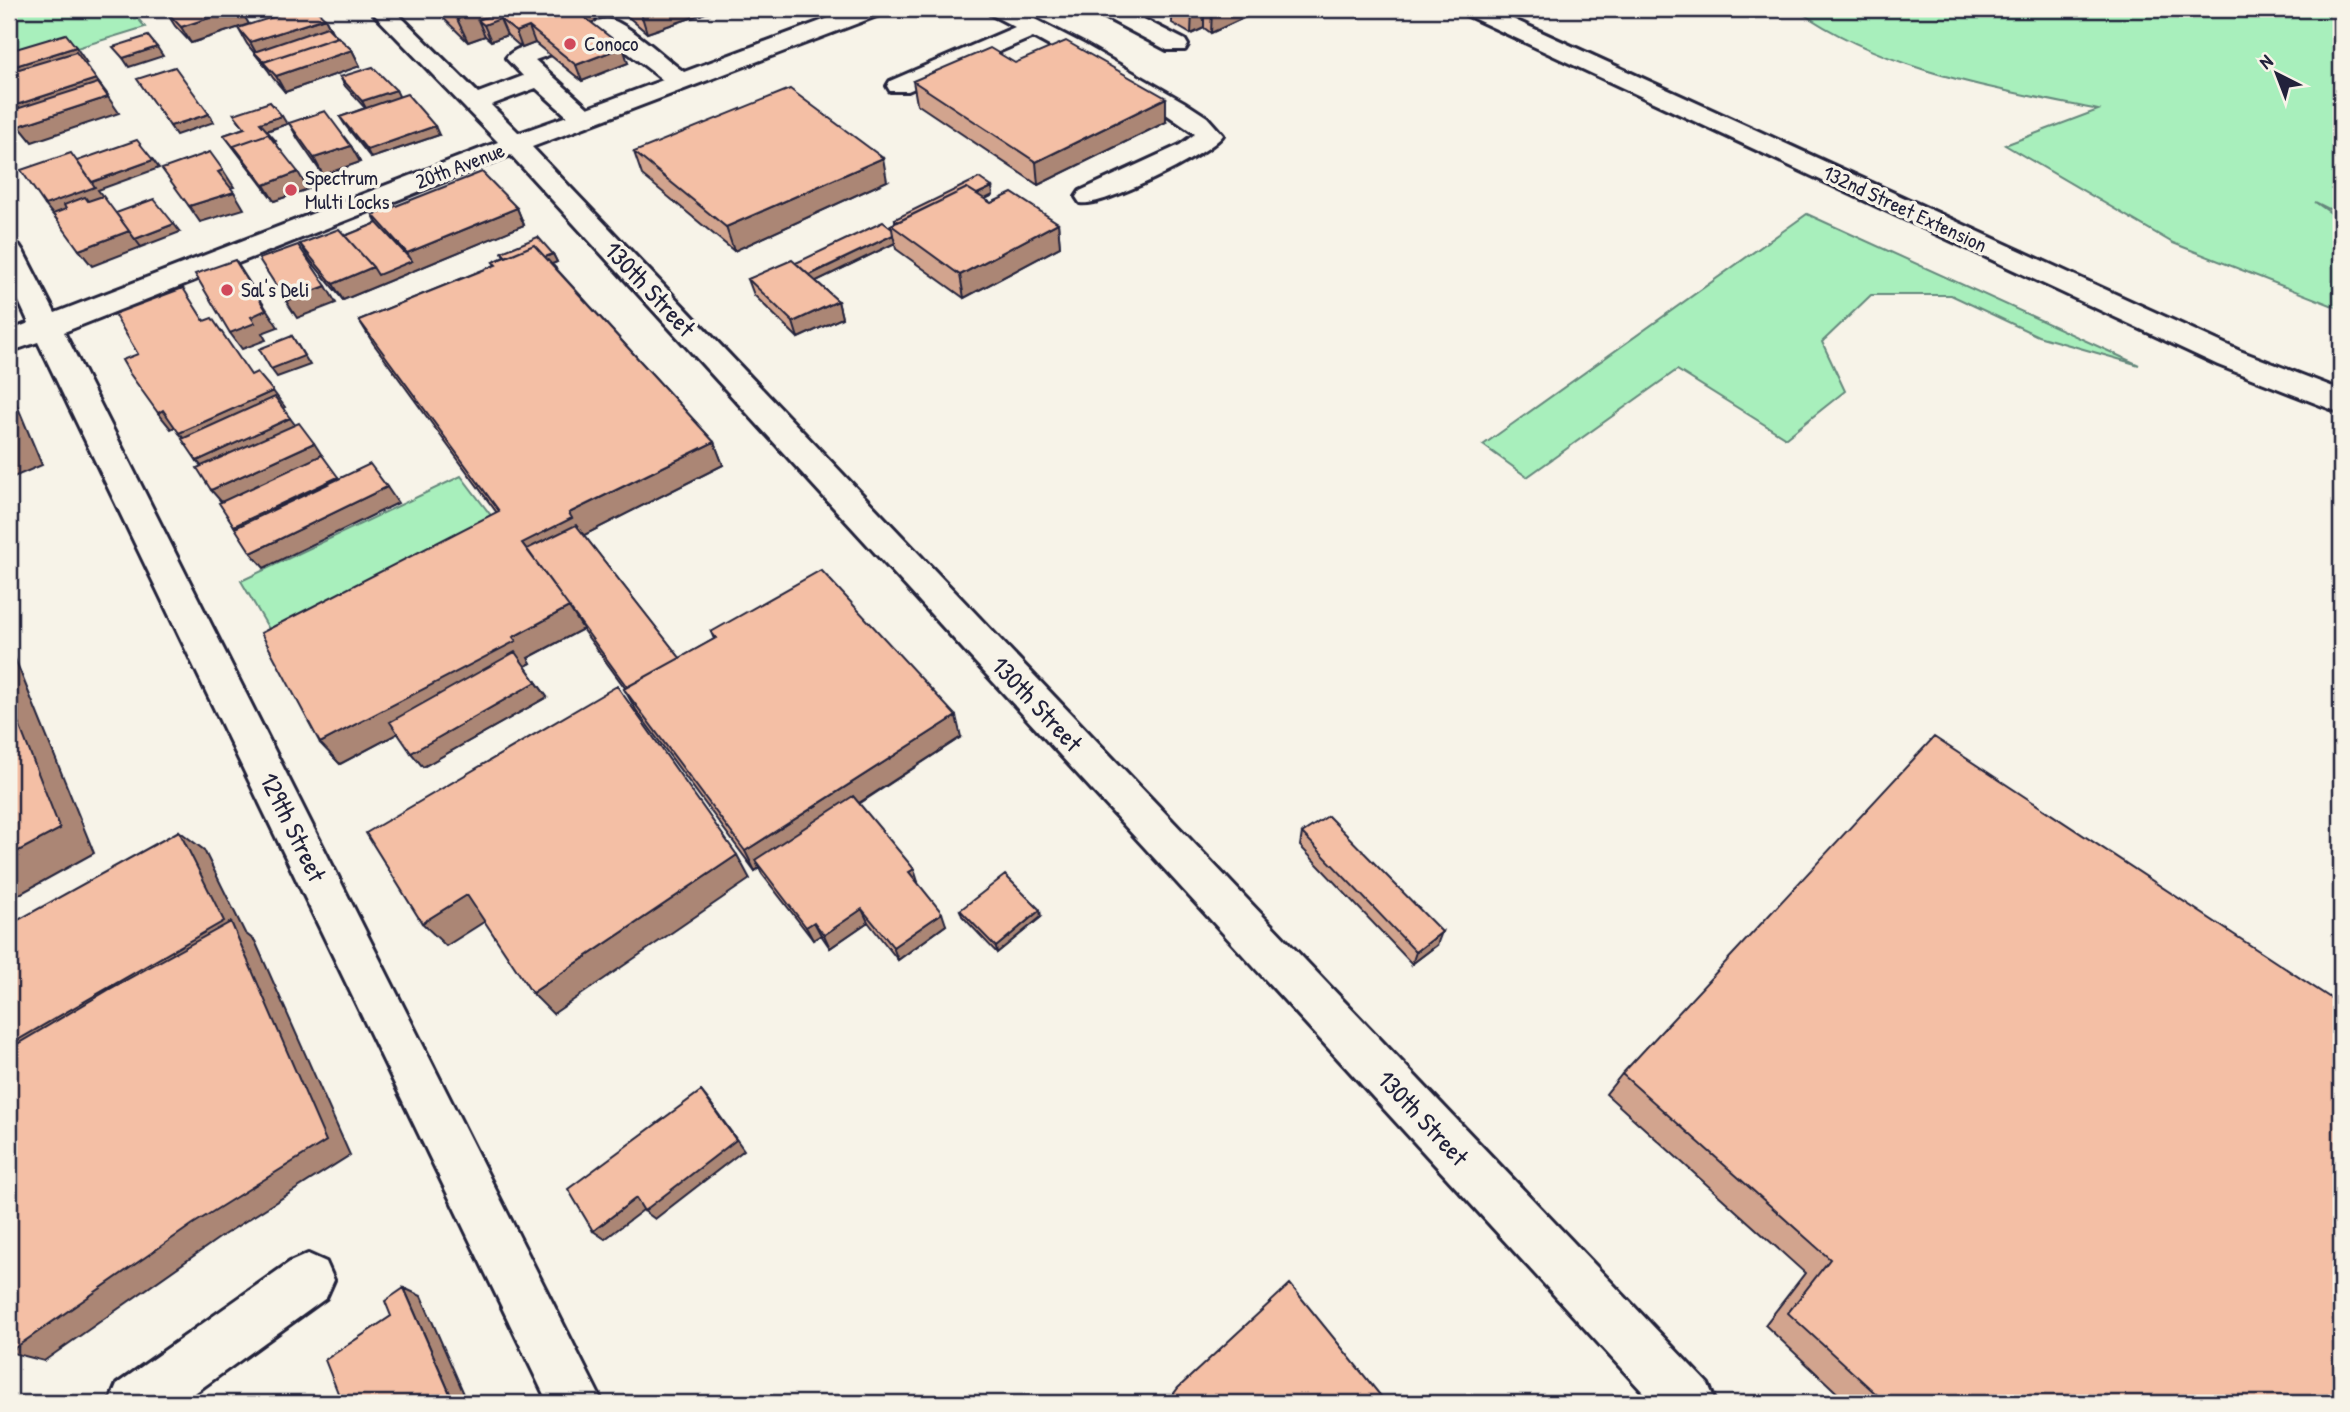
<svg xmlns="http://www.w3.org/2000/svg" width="2350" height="1412" viewBox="0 0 2350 1412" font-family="'Patrick Hand',sans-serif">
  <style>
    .green { fill: #a8efbc; stroke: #65887c; stroke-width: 2 }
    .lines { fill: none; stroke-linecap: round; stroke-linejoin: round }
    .minor-casing { stroke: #22223b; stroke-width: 6 }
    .minor { fill: #f7f3e8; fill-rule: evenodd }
    .wall { fill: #d2a48e; stroke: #22223b; stroke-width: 2 }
    .shaded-wall { fill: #ab8674; stroke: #22223b; stroke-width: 2 }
    .building { fill: #f4bfa5; stroke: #22223b; stroke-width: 2 }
    .poi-dot { fill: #d1495b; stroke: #f7f3e8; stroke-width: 2.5 }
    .labels { text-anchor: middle; stroke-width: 7; stroke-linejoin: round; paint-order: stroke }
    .far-poi-label { font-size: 21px; fill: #22223b; stroke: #f7f3e8; text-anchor: start }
    .far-street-label { font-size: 21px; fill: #22223b; stroke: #f7f3e8 }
    .street-label { font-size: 26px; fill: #22223b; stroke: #f7f3e8 }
  </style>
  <rect width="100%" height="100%" fill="#f7f3e8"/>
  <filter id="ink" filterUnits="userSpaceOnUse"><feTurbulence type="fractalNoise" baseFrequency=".0143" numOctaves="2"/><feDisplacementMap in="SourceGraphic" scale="14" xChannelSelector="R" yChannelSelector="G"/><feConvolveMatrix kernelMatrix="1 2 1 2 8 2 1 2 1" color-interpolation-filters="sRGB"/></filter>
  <g filter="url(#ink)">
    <path class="green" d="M30,9H130L145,27L9,69V15Z
      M1796,9H2341V215L2315,202L2341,220V309L2173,243L2005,145L2098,110C1996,89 1883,71 1796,9Z
      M1807,214L2139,365L2038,336L1951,295H1871L1822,342L1845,391L1786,438L1677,370L1527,477L1483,445Z
      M461,476L505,534L280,648L241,581Z"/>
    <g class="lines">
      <defs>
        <path id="minor" d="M369,9H393L478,93L523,76L506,58C514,47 539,41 552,44L555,49L552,54L535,60L588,108L663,80L605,35L589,40L581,38L577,33C584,23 606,16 617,22C641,34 662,56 684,72L853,9H885L882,14L532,147L1708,1384L1716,1403H1653L511,155L64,332L603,1403H548L38,342L9,352V331L29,323L9,280V242L19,245L23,251L55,313L498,142ZM536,88L567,116L519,133L491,105Z
          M987,9H1015L1085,45L1184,102L1207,117L1223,135C1209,155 1102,208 1080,203L1076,197L1080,191L1180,145L1195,134L1137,94L1033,37L908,91H890L887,86L890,81L1015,27L990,14Z
          M1095,9H1124L1185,40L1188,45L1185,50H1167L1099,14Z
          M1460,9H1491L2240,351L2341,390V413L2218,365L1464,14Z
          M308,1254L326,1262L334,1280L326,1298L181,1403H109L117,1384L290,1262Z"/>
      </defs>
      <use href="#minor" class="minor-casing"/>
      <use href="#minor" class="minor"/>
    </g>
    <path class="wall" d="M434,9H592L596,21L591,23L628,63L582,81L535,43L522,48L507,35L491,41L485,36L468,42Z
      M619,9H717L647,33Z
      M1166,9H1263L1211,33L1204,28L1191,34L1172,23V11Z
      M165,10L249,24L191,43L175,26Z
      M325,18L332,32L352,50L360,66L285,92L273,78L268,70L247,44L238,28Z
      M1015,63L1166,122L1038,185L917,104L913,81Z
      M340,77L399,97L439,135L371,158L345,125L340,117L365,108L345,86Z
      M234,114L287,124L267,131L308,189L274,201L224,135L244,128Z
      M289,123L351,146L360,162L323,175L298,139Z
      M634,152L887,181L734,251L642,175Z
      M993,195L985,199L991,203L1058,223L1060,247L964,298L896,249L895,243L816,281L838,301L842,318L798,338L754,295L748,279L796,263L892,229L891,225L895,223V219Z
      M517,208L524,225L343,300L310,260L300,244L345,236L377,223L373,215Z
      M502,252L553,254L557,262L552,264L714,442L723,465L584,535L680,658L714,639L711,632L961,737L859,804L918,882L917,883L946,925L898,960L868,922L830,948L821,935L813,940L762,874L759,868L755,871L636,710L624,689L625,688L582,629L528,658L531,663L525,666L547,697L423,767L398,733L340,764L320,743L497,513L373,343L359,320L495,265L493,262L504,257Z
      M1302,833L1437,945L1412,964L1300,846Z
      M960,910L1041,917L997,953L962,916Z
      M1622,1074L2341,1403H1848L1765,1325L1805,1273L1606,1094Z"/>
    <path class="shaded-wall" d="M9,9H29L9,15Z
      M237,9H240L249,24L191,43L181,27Z
      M487,9H560L500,19L507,35L491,41L484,25L478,20L485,36L468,42L457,19Z
      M579,9H592L596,21L581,26L575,10Z
      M644,9H717L647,33L640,10Z
      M1198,9H1204V28L1191,34L1192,11Z
      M1214,9H1263L1211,33L1212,10Z
      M325,18L333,34L259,58L250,42Z
      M529,27L535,43L522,48L516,32Z
      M76,47L87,63L9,88V68Z
      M157,47L163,56L129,67L123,58Z
      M623,47L628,63L582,81L576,65Z
      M352,50L360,66L285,92L276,76Z
      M96,79L108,95L22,123L10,107Z
      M396,90L400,98L367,110L362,101Z
      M108,97L119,113L32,142L19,126Z
      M1166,98V122L1038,185L1036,162Z
      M209,114L214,122L176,135L170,126Z
      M282,116L287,124L265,131L260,123Z
      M435,126L439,135L371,158L367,150Z
      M351,146L360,162L323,175L314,158Z
      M883,158L887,181L734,251L726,227Z
      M153,160L159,168L98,190L108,203L58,221L45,205L92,182Z
      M223,170L234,187L229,188L218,172Z
      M298,172L308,189L274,201L264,185Z
      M992,187L993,195L909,237L907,228Z
      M234,192L244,209L200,222L189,206Z
      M517,208L524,225L343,300L333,284L373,267L412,261L407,253Z
      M1058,223L1060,247L964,298L960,275Z
      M174,224L180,232L141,247L135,239Z
      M129,231L141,247L92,266L79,250Z
      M893,235L895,243L808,285L806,277Z
      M553,254L557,262L520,277L516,268Z
      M235,260L278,327L262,333L266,340L242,349L230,333L251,317Z
      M326,286L336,303L297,318L286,301Z
      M838,301L842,318L798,338L793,322Z
      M292,336L310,365L277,377L271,369Z
      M9,386L42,465L9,479Z
      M273,391L285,407L193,450L179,433Z
      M163,410L177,426L171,429L158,413Z
      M290,418L302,434L210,477L197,461Z
      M714,442L723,465L582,536L537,564L522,543L569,513Z
      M314,443L325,460L225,506L211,490Z
      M338,477L350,493L247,541L234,526Z
      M387,487L398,503L264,568L251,553Z
      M569,607L583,629L528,658L531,663L340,764L320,743L513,637Z
      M9,644L94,853L9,900Z
      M536,682L547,697L423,767L411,753Z
      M956,716L961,737L760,867L755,860L759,868L755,871L745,851Z
      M179,831L204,850L245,933L255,941L350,1155L222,1236L44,1361L9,1352V1045Z
      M737,855L750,879L553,1014L532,993Z
      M914,869L918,882L913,886L909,872Z
      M467,895L490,918L446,946L422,923Z
      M862,909L868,922L830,948L824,935Z
      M1040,910L1041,917L997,953L996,947Z
      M942,913L946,925L898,960L893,947Z
      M814,922L821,935L813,940L806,927Z
      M1442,932L1437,945L1412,964L1416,952Z
      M701,1091L710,1102L744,1150L655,1219L644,1211Z
      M636,1198L647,1207L605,1239L593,1231Z
      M404,1288L421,1296L468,1403H454Z"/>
    <path class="building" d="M169,9H237L181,27L165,10Z
      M299,9H315L325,18L250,42L238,28Z
      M447,9H487L457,19Z
      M509,9H579L575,10L623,47L576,65L529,27L516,32L500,19L484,25L478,20Z
      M327,27L337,37L264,62L254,52Z
      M66,34L76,47L9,68V51Z
      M148,36L157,47L123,58L113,47Z
      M338,37L352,50L276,76L263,62Z
      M1066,41L1166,98L1036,162L913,81L990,48L1015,63Z
      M76,52L96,79L10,107L9,105V72Z
      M175,67L209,114L170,126L137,79Z
      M373,67L396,90L362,101L340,77Z
      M98,83L108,97L19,126L10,111Z
      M790,89L883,158L726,227L634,152Z
      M407,94L435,126L367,150L340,117Z
      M270,102L282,116L260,123L276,141L274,142L268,134L234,146L239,154L224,135L245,128L234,114Z
      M325,111L351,146L314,158L289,123Z
      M268,134L298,172L264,185L234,146Z
      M137,140L153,160L92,182L77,161Z
      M210,152L223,170L218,172L234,192L189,206L162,169Z
      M71,153L95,187L45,205L21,170Z
      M482,172L517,208L407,253L373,215Z
      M979,178L992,187L977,194L967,188L898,222L895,219Z
      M967,188L991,203L1012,193L1058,223L960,275L891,225Z
      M103,196L129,231L79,250L53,214L66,209L64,205L85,197L88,201Z
      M154,199L174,224L135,239L116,213Z
      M883,222L892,229L893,235L809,275L796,263Z
      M377,223L412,261L378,275L373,267L345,236Z
      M339,229L373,267L333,284L300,244Z
      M538,237L553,254L545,257L534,245L506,257L502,252Z
      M298,245L326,286L286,301L259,259Z
      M534,245L714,442L569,513L572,518L522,543L569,607L513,637L516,641L320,743L261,633L499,511L359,320L496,265L493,262Z
      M235,260L266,310L251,317L255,323L230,333L195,274Z
      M792,260L838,301L793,322L748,279Z
      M183,288L204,321L212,318L251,375L257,372L273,391L179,433L163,410L158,413L130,374L122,360L138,354L114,314Z
      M292,336L304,356L271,369L259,349Z
      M275,397L290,418L197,461L182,439Z
      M9,422L14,436L9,438Z
      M299,423L314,443L211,490L197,468Z
      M322,455L338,477L234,526L219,503Z
      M370,464L387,487L251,553L235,528Z
      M576,525L680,658L627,687L527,549Z
      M821,570L956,716L745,851L624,689L716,638L711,632Z
      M515,652L536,682L411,753L390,722Z
      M617,686L737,855L532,993L467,895L422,923L366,833Z
      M9,699L60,829L9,856Z
      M1934,737L2341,1005V1403H1886L1788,1313L1830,1259L1622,1074Z
      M853,796L914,869L909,872L942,913L893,947L862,909L824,935L814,922L806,927L755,860Z
      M1328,816L1442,932L1416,952L1302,833Z
      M179,831L224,921L9,1045V925Z
      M1005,875L1040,910L996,947L960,910Z
      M231,922L326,1141L193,1224L9,1352V1049L110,989Z
      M701,1091L736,1140L644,1211L636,1198L593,1231L568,1189Z
      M1290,1284L1384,1400L1381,1403H1167L1178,1388Z
      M404,1288L454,1403H342L325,1360L391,1316L385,1301Z"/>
  </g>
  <g class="poi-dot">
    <circle cx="570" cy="44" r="7"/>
    <circle cx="291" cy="190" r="7"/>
    <circle cx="227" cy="290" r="7"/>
  </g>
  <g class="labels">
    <g class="far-poi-label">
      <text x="584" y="51">Conoco</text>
      <text x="305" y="185">Spectrum<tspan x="305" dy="24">Multi Locks</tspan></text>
      <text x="241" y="297">Sal's Deli</text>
    </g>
    <g class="far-street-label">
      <text transform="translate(460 166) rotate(-21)" y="7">20th Avenue</text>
      <text transform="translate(1905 209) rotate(25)" y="7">132nd Street Extension</text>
    </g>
    <g class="street-label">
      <text transform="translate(650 289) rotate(47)" y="9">130th Street</text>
      <text transform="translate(1037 704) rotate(47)" y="9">130th Street</text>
      <text transform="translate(293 827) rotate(64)" y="9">129th Street</text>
      <text transform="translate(1423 1118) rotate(47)" y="9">130th Street</text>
    </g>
  </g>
  <rect width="2350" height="1412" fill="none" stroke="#f7f3e8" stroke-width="35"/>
  <rect x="18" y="18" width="2315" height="1377" fill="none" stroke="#22223b" stroke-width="2.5" filter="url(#ink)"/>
  <g transform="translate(2277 74) rotate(318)" stroke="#f7f3e8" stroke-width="5" paint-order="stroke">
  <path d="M0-5L12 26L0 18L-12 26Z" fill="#22223b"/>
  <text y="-10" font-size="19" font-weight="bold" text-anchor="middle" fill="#22223b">N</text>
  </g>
</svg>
